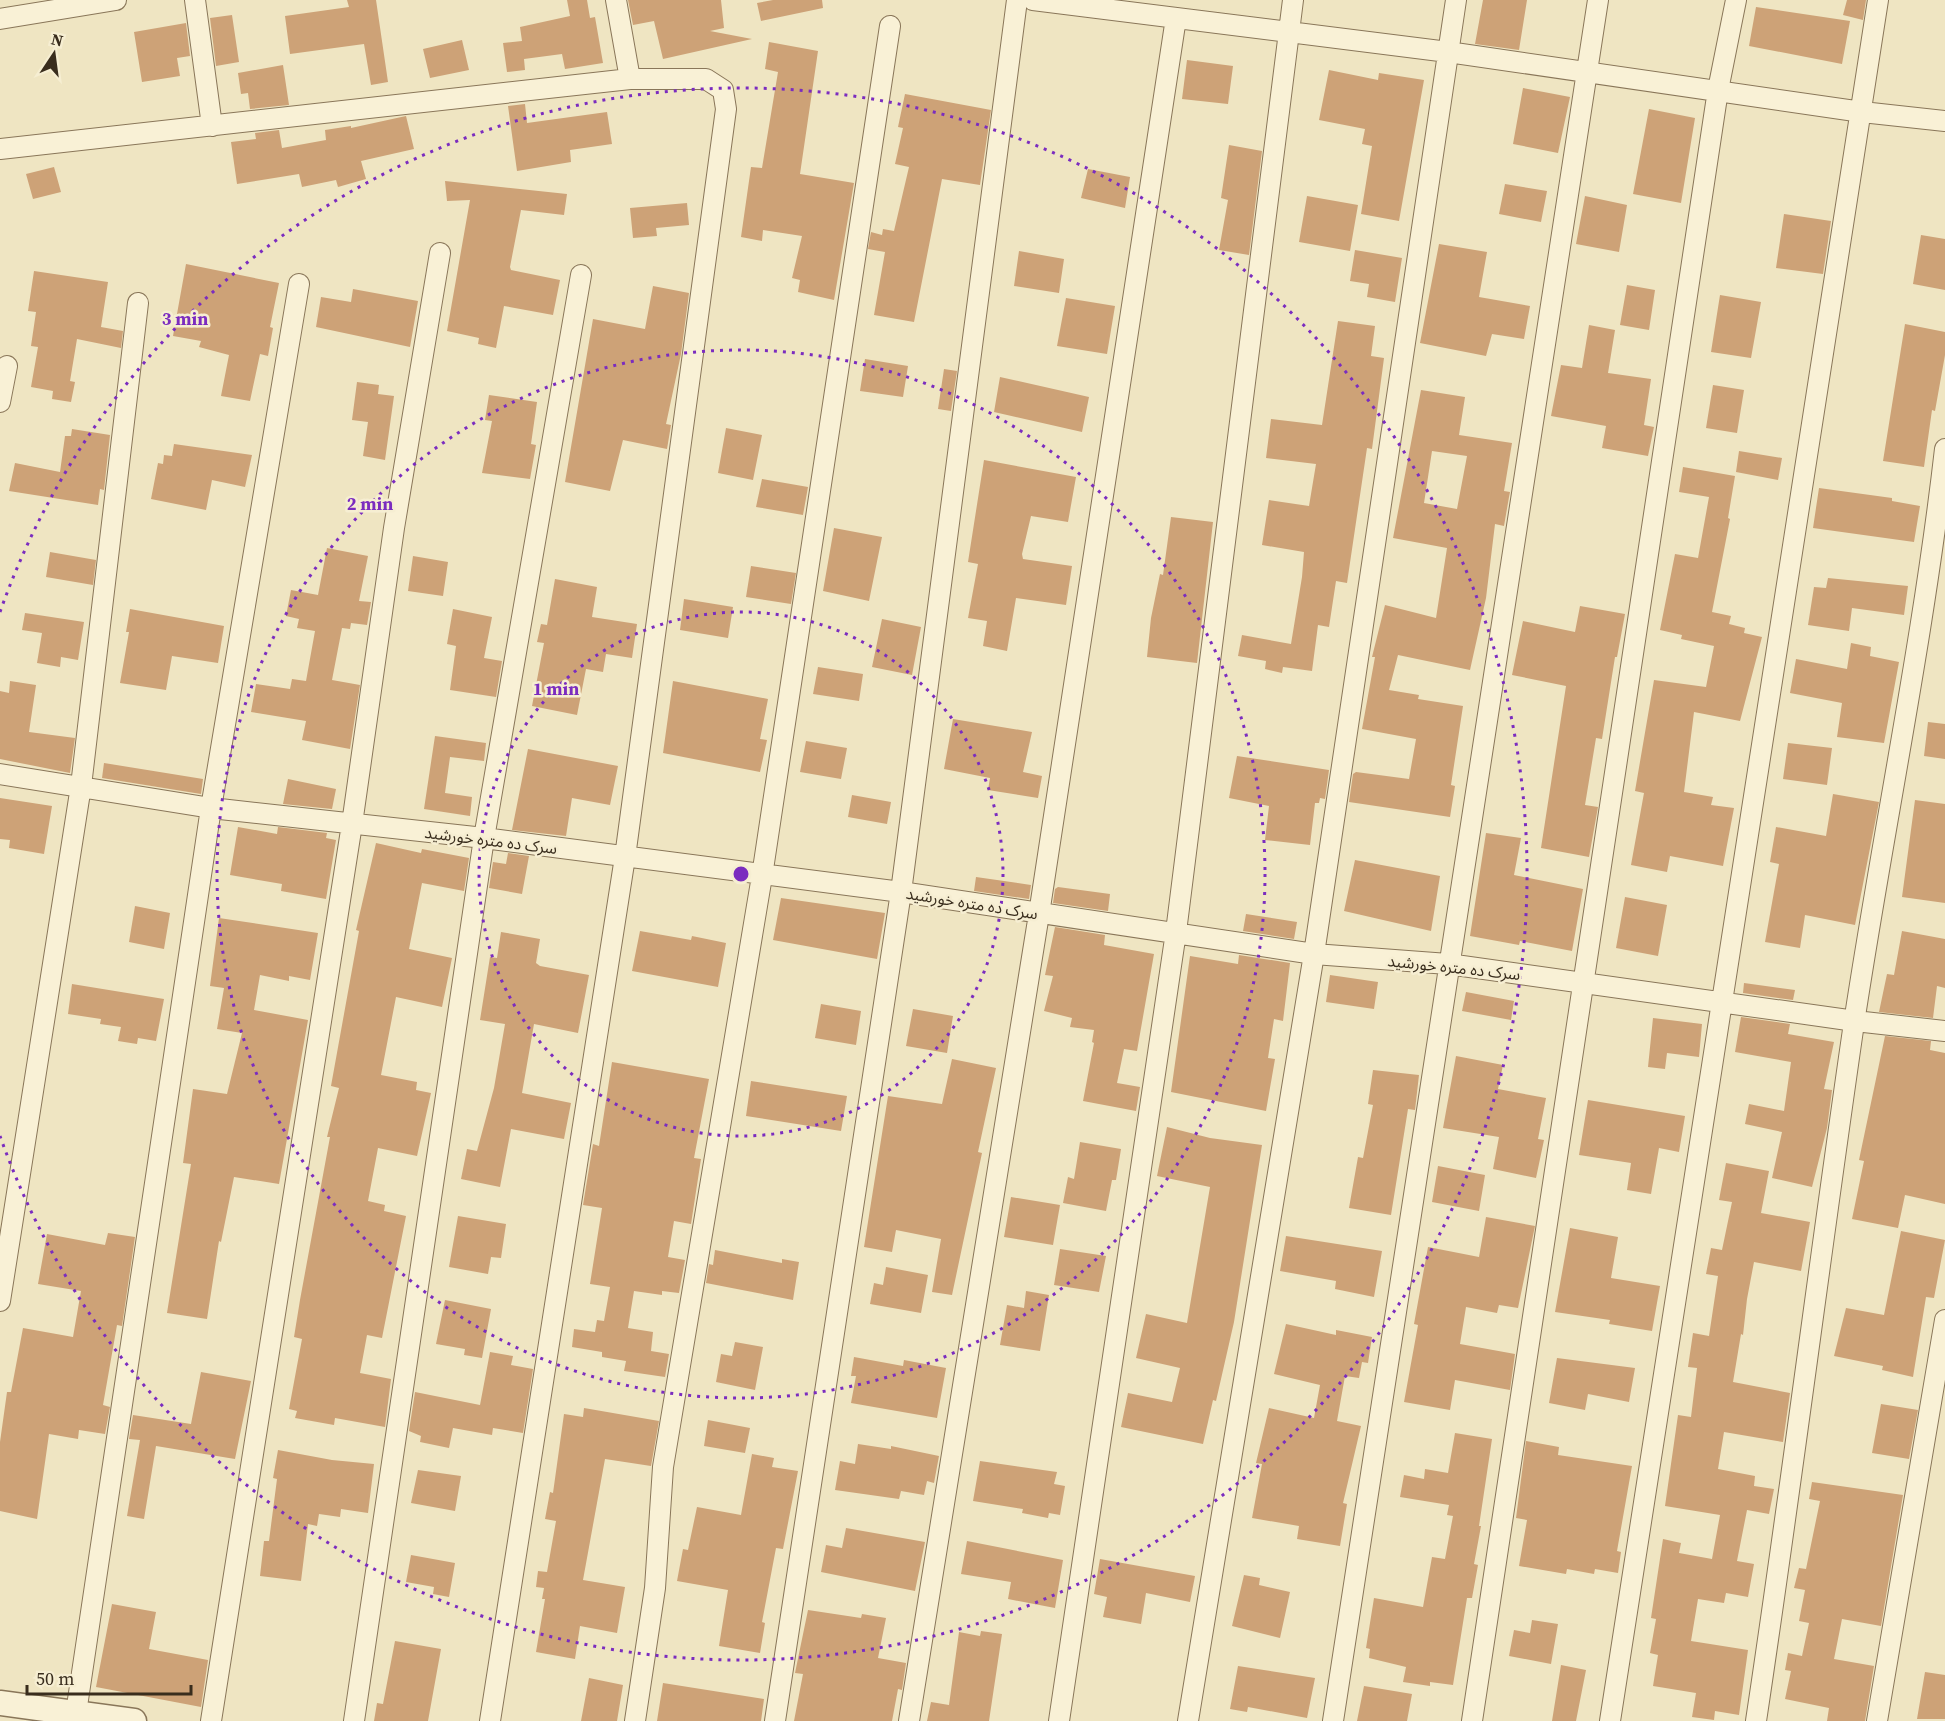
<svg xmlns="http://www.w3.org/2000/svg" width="1945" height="1721" viewBox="0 0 1945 1721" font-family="'Source Serif 4','Noto Sans Arabic',serif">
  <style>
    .building { fill: #cda277; fill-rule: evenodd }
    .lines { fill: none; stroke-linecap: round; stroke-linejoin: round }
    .minor-casing { stroke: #897659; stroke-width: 22 }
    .tertiary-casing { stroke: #897659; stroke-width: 27 }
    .minor { stroke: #f9f1d6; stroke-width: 20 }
    .tertiary { stroke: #f9f1d6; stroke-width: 24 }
    .ring { fill: none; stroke: #7b2cbf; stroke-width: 3; stroke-dasharray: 3 6 }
    .labels { text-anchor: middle; stroke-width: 5; stroke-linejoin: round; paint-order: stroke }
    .street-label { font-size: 16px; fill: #392d1d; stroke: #f6eed2 }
    .centre { fill: #7b2cbf; stroke: #f6eed2; stroke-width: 3 }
    .ring-label { font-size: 18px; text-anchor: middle; font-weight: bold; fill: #7b2cbf; stroke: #f6eed2; stroke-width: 5; stroke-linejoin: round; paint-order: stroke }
  </style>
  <rect width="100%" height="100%" fill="#efe5c2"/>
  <path class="building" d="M347,0H376L388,82L371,85L364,44L290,54L285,16L349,7Z
    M567,0H587L590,18L595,17L603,63L565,69L562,54L524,59L525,70L507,72L503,43L522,41L520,27L570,16Z
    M628,0H721L724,28L710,31L752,39L663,59L654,21L633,25Z
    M773,0H822L823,8L761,21L757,3Z
    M1483,0H1527L1519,50L1475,44Z
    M1847,0H1866L1863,20L1843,15Z
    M1756,7L1850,21L1842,64L1749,46Z
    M232,15L239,62L216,66L210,18Z
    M186,23L190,56L177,58L180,76L142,82L134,32Z
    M462,40L469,70L430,78L423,49Z
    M769,42L818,51L800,174L854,183L834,300L798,292L800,280L792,278L802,236L763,230L762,241L741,237L751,167L762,168L778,72L765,69Z
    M1187,60L1233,66L1228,104L1182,99Z
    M283,65L289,105L250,109L248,93L241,94L238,73Z
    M1329,70L1378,80L1379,73L1424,80L1399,221L1361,214L1372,146L1362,144L1365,129L1319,120Z
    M1523,88L1570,97L1558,153L1513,144Z
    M905,94L991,110L980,185L942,179L914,322L874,315L885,252L868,249L871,232L882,235L883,229L894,231L909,167L895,164L903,128L898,127Z
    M525,104L527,123L607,112L612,144L570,150L571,162L517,171L508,106Z
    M1649,109L1695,118L1681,203L1633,194Z
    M406,116L414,149L361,161L366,179L338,187L336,180L302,187L299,174L237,184L231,142L256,139L255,133L279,130L282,148L326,140L325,130L351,126V128Z
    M1229,145L1262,151L1249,255L1219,250L1228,200L1221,198Z
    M54,167L61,192L33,199L26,174Z
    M1088,169L1130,177L1125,208L1081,198Z
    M445,181L567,194L564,215L521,210L510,267L511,270L560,280L553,315L504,306L496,348L478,344L479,338L447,331L470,200L447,201Z
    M1505,184L1547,191L1541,222L1499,214Z
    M1307,196L1358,205L1350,251L1299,242Z
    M1585,196L1627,205L1619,252L1576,244Z
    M687,203L689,225L656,228L657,236L633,238L630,208Z
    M1784,214L1831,221L1823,274L1776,268Z
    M1921,235L1945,239V290L1913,284Z
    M1439,244L1487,252L1479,297L1530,306L1524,339L1492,334L1486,356L1420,343Z
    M1355,250L1402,258L1395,302L1367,297L1369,284L1350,281Z
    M1019,251L1064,259L1059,293L1014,286Z
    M186,264L279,283L270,327L273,328L268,356L260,354L250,401L221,396L229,355L199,347L201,341L173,336Z
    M34,271L108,282L101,327L123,331L121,348L77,339L70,381L75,382L71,402L52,399L53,391L31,387L38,347L31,346L36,312L28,311Z
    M1627,285L1655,290L1649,330L1620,325Z
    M653,286L689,293L681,354L666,424L671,425L667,449L623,440L610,491L565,482L593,319L645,329Z
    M353,289L418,301L410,347L316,327L321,297L351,302Z
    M1720,295L1761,302L1751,358L1711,352Z
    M1066,298L1115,306L1107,354L1057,346Z
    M1338,321L1375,326L1371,356L1384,358L1372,449L1367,448L1347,583L1336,581L1329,627L1318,625L1312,671L1283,667L1282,673L1265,669L1266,661L1238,656L1242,635L1291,644L1302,577L1304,552L1262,545L1269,500L1309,506L1316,464L1266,458L1271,419L1322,425Z
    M1905,324L1945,332V355L1935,411L1932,410L1924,467L1883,461Z
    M1589,325L1615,330L1608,373L1651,379L1644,425L1654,427L1648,456L1602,448L1606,426L1551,416L1561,365L1582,368Z
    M865,359L908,366L903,397L860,391Z
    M944,369L957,371L951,411L938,409Z
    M1000,377L1089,397L1082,432L994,412Z
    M357,382L379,385L378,394L394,396L385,460L363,456L368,422L352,420Z
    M1713,385L1744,390L1737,433L1706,428Z
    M1421,390L1465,397L1459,435L1512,443L1504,491L1510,492L1509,497L1504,526L1495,524L1486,598L1470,670L1398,655L1389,690L1419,695L1418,699L1463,706L1451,785L1455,786L1450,817L1349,802L1353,774L1356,772L1409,779L1416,739L1362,729L1375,657H1372L1385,605L1436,618L1447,548L1393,538ZM1432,451L1467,456L1457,509L1424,503Z
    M489,395L537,402L531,444L536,445L530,479L482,473L492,421L485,420Z
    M726,428L762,435L753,480L718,473Z
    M72,429L110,435L104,490L100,489L98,505L9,491L15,463L60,472L65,436H71Z
    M174,444L252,455L245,487L212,480L206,510L151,499L158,463L163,464L164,455L172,456Z
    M1739,451L1782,458L1778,480L1736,472Z
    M984,460L1076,477L1068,522L1031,516L1022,554L1023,559L1072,566L1066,605L1016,598L1007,651L983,646L987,621L968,618L978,564L968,562Z
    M1683,467L1735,476L1728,518L1730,519L1712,612L1731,616L1729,624L1745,628L1744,633L1762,637L1740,721L1694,712L1684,792L1713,797L1711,805L1734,808L1723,866L1670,856L1667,872L1631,865L1644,793L1635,791L1654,680L1706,687L1714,646L1681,639L1682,635L1660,630L1675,554L1698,558L1709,497L1679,492Z
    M762,479L808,487L803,515L756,507Z
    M1819,488L1892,498V501L1920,506L1914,542L1813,528Z
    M1171,517L1213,522L1197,663L1147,657L1151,618L1160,574L1163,575Z
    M834,528L882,537L869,601L823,591Z
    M327,548L368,556L359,601L371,602L367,625L351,623L350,629L342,628L332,680L360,685L350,749L302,740L306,721L251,712L256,684L290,689L292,679L306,681L315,631L297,628L299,619L286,616L291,590L318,595Z
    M50,552L96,560L93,585L46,577Z
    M413,556L448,562L443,596L408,591Z
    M751,566L796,573L791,604L746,597Z
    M1828,578L1908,586L1904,615L1852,608L1849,631L1808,625L1814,587L1826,588Z
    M555,579L597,587L592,617L637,624L632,658L606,654L603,672L586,669L577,715L532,706L544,643L537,642L541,624L547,625Z
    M684,599L733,607L728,638L680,630Z
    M1580,606L1625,614L1617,657H1615L1602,739L1596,738L1585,805L1598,807L1589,857L1541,848L1566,686L1512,675L1523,621L1575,632Z
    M130,609L224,626L218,663L172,656L166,690L120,683L129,632H126Z
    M453,609L492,617L484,658L502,661L496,697L450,690L456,646L447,644Z
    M25,613L84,622L78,660L61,657L60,667L37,663L42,633L22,630Z
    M882,619L921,627L912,675L872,667Z
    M1851,643L1871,647L1870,656L1899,662L1884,743L1837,737L1842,703L1790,693L1796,659L1847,669Z
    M818,667L863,674L859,701L813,694Z
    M10,681L36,685L29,732L75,738L70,773L0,759V691L9,693Z
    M673,681L768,699L760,739L767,740L760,772L663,753Z
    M953,719L1032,732L1023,772L1042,776L1038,798L988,790L990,778L944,769Z
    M1928,722L1945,724V759L1924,756Z
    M435,736L486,743L484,761L450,757L445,793L472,797L470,816L424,809Z
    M806,741L847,748L841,779L800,772Z
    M1788,743L1832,748L1827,785L1783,779Z
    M528,749L618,766L610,805L572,798L566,836L512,830Z
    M1237,756L1329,770L1325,799L1320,798L1319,803H1315L1310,845L1265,840L1269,806L1229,798Z
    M104,763L203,779L201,794L102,778Z
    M288,779L336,789L332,809L283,804Z
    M1833,794L1879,802L1855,925L1805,915L1800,948L1765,942L1779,864L1770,862L1776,827L1826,836Z
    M852,795L891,802L887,824L848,817Z
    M0,798L52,806L44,854L9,848L10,840L0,839Z
    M1915,800L1945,804V903L1902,897Z
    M238,827L277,834L278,827L327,833L326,838L336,840L326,899L281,891L282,884L230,875Z
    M1486,833L1521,838L1514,875L1583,889L1572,951L1520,941L1519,945L1470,936Z
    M376,843L421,853L422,849L469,858L464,891L422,883L409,949L452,958L442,1007L396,997L381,1075L417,1082L416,1090L431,1093L417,1156L378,1148L368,1201L385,1205L384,1211L406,1216L382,1338L367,1335L360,1373L391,1379L385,1427L335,1418L334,1425L295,1418L297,1411L289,1409L302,1339L294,1337L300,1300L330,1137H327L339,1088L331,1086L359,931L356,930Z
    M508,853L529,856L522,894L489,888L493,862L506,864Z
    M1355,860L1440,876L1431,931L1344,911Z
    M976,877L1031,885L1029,899L974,891Z
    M1058,887L1110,894L1108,911L1053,903L1055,889Z
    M1625,897L1667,905L1658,956L1616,948Z
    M781,898L885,913L877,959L773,940Z
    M135,906L170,913L164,949L129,942Z
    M1246,914L1297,922L1294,939L1243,931Z
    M219,918L318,933L310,980L289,976V981L260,975L254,1010L308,1020L279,1184L234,1177L221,1242L219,1241L207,1319L167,1313L191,1164L183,1163L193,1089L227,1094L242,1033L217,1029L224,988L210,986Z
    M1055,927L1105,935L1104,945L1154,954L1137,1051L1124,1049L1117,1083L1140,1087L1136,1111L1083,1101L1094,1043L1092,1042L1094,1030L1070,1027L1072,1018L1044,1011L1053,976L1045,975Z
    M640,931L691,940L692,936L726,943L718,987L632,971Z
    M1902,931L1945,939V988L1937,986L1933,1018L1879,1012L1887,974L1894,975Z
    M501,932L540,939L536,963L540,966L589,975L578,1033L534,1024L522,1093L571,1103L564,1139L511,1129L500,1187L461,1179L467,1149L477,1151L494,1088L505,1024L480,1020L490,957L497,958Z
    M1239,955L1290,963L1283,1021L1274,1019L1268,1058L1275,1059L1266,1111L1171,1092L1190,956L1238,964Z
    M1330,975L1378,982L1374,1009L1326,1002Z
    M1744,983L1795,990L1793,1000L1743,993Z
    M72,984L164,999L156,1041L138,1038L137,1044L118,1041L121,1027L100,1024L101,1019L68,1014Z
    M1466,992L1514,1001L1511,1020L1462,1011Z
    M821,1004L861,1011L856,1045L815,1038Z
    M913,1009L953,1016L947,1053L906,1046Z
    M1741,1017L1790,1024L1788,1034L1834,1042L1824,1089L1832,1090L1827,1128L1812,1187L1772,1178L1782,1132L1745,1124L1749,1104L1784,1111L1791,1062L1735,1052Z
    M1653,1018L1702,1024L1699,1057L1667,1053L1665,1069L1648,1067Z
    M1885,1036L1931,1041L1930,1050L1945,1053V1204L1905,1195L1898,1228L1852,1219L1864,1161L1859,1160Z
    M1456,1056L1503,1065L1498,1089L1546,1098L1538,1139L1544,1140L1536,1178L1493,1169L1499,1137L1443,1128Z
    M952,1059L996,1068L978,1152L982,1153L952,1295L932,1292L941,1239L896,1230L892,1252L864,1247L888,1096L942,1104Z
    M612,1062L709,1079L694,1158L701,1159L691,1224L674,1221L668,1257L685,1260L679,1293L662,1291V1295L634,1291L628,1328L653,1332L651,1351L669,1354L665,1377L624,1371L626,1361L602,1357V1352L572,1347L574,1329L595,1332L597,1320L604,1321L610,1287L590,1284L602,1208L583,1205L593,1144L599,1146Z
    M1373,1070L1419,1075L1415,1110L1408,1109L1391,1215L1349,1208L1358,1157L1363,1158L1373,1105L1368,1104Z
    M751,1081L847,1096L841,1131L746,1116Z
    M1588,1100L1685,1116L1679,1152L1659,1148L1651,1194L1627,1190L1631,1163L1579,1155Z
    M1167,1127L1210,1138L1262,1145L1234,1322L1216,1401L1213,1400L1203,1444L1121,1427L1128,1393L1172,1402L1180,1368L1136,1358L1146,1314L1187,1323L1210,1187L1157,1176Z
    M1080,1142L1121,1149L1116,1180H1112L1106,1211L1063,1203L1068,1177L1074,1179Z
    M1726,1163L1769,1171L1761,1213L1810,1222L1801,1271L1754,1262L1747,1299L1743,1335L1741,1334L1733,1382L1790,1393L1783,1442L1724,1432L1718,1469L1755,1476L1754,1486L1774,1489L1769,1514L1747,1510L1737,1561L1754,1564L1748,1597L1726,1593L1724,1603L1698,1599L1691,1641L1748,1650L1739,1715L1715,1711L1714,1720L1692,1717L1696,1693L1653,1686L1658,1655L1650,1653L1656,1619L1651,1618L1663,1539L1681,1543L1679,1553L1712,1559L1720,1515L1665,1506L1678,1415L1691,1417L1697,1368L1688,1367L1693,1333L1709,1336L1718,1276L1706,1274L1711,1248L1722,1250L1732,1202L1719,1200Z
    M1438,1166L1485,1175L1479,1211L1432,1202Z
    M1011,1197L1060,1205L1053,1245L1004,1237Z
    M458,1216L506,1224L501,1258L491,1257L488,1274L449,1267Z
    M1486,1217L1535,1226L1518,1308L1499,1305L1497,1313L1466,1307L1460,1344L1515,1354L1510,1390L1455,1380L1450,1410L1404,1402L1418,1325L1414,1324L1428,1247L1479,1257Z
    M1570,1228L1618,1237L1611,1278L1660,1286L1652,1331L1609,1324L1610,1320L1555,1312Z
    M1901,1231L1945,1240L1934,1298L1926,1297L1913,1377L1882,1370L1883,1366L1834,1356L1846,1308L1884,1315Z
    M108,1233L135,1237L122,1326L117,1325L103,1405L110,1407L105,1434L79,1430L78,1439L49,1434L37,1519L0,1511V1442L7,1392H11L23,1328L73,1337L81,1291L38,1284L47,1234L105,1245Z
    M1286,1236L1382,1251L1374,1297L1335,1289L1336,1281L1280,1271Z
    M1060,1249L1106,1256L1099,1292L1054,1285Z
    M715,1250L782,1263V1259L799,1262L793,1300L706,1283L709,1264L713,1265Z
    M886,1267L928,1275L921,1313L870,1304L874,1283L883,1285Z
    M1026,1291L1049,1295L1040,1351L1000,1345L1007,1305L1024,1308Z
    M445,1300L491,1309L482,1358L464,1355L465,1349L436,1344Z
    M1286,1324L1336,1335V1330L1372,1337L1368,1363L1362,1362L1359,1378L1345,1376L1337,1421L1361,1426L1343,1503L1347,1504L1340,1546L1297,1539L1299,1526L1252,1518L1262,1464L1256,1463L1269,1408L1314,1418L1320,1385L1274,1374Z
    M735,1342L763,1347L755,1390L716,1382L721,1354L732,1356Z
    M490,1352L513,1356L511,1365L533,1369L523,1433L493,1428L492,1435L453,1428L449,1448L420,1442L421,1436L409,1431L415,1392L480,1405Z
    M854,1357L903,1366L904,1360L946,1368L937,1418L851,1403L856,1376H851Z
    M1557,1358L1635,1368L1629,1402L1588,1394L1585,1410L1549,1403Z
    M201,1372L251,1381L235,1459L156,1446L144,1519L127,1516L140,1440L129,1439L133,1415L191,1424Z
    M1881,1404L1918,1410L1909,1459L1872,1453Z
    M584,1408L659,1421L651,1466L605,1459L583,1580L625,1587L617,1633L580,1626L575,1659L536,1652L545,1599H542L544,1588L536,1587L538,1571L547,1572L556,1521L545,1519L550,1492L553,1493L564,1414L583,1417Z
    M708,1420L750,1428L745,1453L704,1446Z
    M1455,1433L1492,1439L1479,1526H1481L1474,1564L1478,1565L1472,1598H1467L1453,1685L1430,1682V1686L1403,1682L1406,1667L1369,1658L1370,1649L1366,1648L1374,1598L1423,1607L1432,1557L1445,1559L1453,1516L1447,1515L1449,1505L1400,1497L1404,1475L1424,1479L1425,1469L1448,1473Z
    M1526,1441L1559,1447L1558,1455L1632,1466L1617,1551L1621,1552L1618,1573L1595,1569L1594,1574L1567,1569L1566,1574L1519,1566L1527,1520L1516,1518Z
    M858,1444L891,1449V1446L939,1456L934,1483L927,1481L924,1495L901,1491L899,1499L835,1490L840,1461L855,1464Z
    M278,1450L332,1460L374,1464L368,1513L341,1509L340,1517L319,1514L317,1526L308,1524L301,1581L260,1576L264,1541H269L277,1479L273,1478Z
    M752,1454L774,1458L772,1467L798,1471L783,1549L776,1548L762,1622L765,1623L760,1653L719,1646L728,1590L677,1581L683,1549L688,1550L697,1507L741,1515Z
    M980,1461L1057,1472L1054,1484L1065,1486L1060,1515L1049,1513L1048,1518L1022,1513L1023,1509L973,1501Z
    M418,1470L461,1476L455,1511L411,1503Z
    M1812,1482L1903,1495L1881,1626L1842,1619L1834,1659L1874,1666L1865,1721H1827L1829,1708L1785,1699L1791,1671L1785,1670L1788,1653L1802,1656L1809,1623L1799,1621L1805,1590L1794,1588L1799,1568L1806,1569L1820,1501L1809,1499Z
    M846,1528L925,1542L915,1591L821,1572L826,1545L842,1548Z
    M967,1541L1063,1560L1055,1608L1008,1599L1011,1582L961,1574Z
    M411,1555L455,1563L449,1597L433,1594L434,1587L406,1582Z
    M1100,1559L1195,1576L1190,1602L1146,1593L1141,1624L1103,1617L1107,1597L1094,1594Z
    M1244,1575L1260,1578L1259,1585L1290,1592L1280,1638L1232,1626Z
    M112,1604L156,1612L149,1649L208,1660L201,1707L96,1687Z
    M808,1610L861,1618L862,1614L886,1618L878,1658L906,1663L902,1690L898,1689L892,1721H794L803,1674L795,1673Z
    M1532,1620L1558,1624L1551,1664L1509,1656L1514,1630L1530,1633Z
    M981,1631L1002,1634L989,1721H927L931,1702L949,1705L959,1632L980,1636Z
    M395,1641L441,1649L428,1721H374L377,1703L383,1704Z
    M1561,1665L1586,1670L1576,1721H1552Z
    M1238,1666L1315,1678L1307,1718L1248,1707L1247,1712L1230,1709Z
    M1925,1672L1945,1675V1719H1917Z
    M589,1678L623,1685L617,1721H581Z
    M663,1683L764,1699L761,1721H657Z
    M1364,1686L1412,1694L1407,1721H1357Z"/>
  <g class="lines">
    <defs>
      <path id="minor" d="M195,0L212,126
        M616,0L630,79
        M1033,0L1448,52L1862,112L1945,121
        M0,19L116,0
        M0,149L630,79H706L723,90L726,109L625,857L490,1721
        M0,402L7,366
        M0,774L211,808L484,838L901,892L1314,954L1448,964L1855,1021L1945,1031
        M0,1301L81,786L138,303
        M76,1713L211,808L299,284
        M211,1721L352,824L394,528L440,253
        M354,1721L484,838L581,275
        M635,1721L655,1588L663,1467L762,876L890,26
        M775,1721L901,892L1017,0
        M909,1721L1039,914L1176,18
        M1059,1721L1176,932L1293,0
        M1188,1721L1314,954L1456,0
        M1333,1721L1598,0
        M1472,1721L1718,90L1736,0
        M1610,1721L1878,0
        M1756,1721C1791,1489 1820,1256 1854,1023C1883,831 1923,642 1945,449
        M1877,1721L1945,1320"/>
      <path id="tertiary" d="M0,1703L134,1721"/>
    </defs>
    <use href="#minor" class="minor-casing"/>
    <use href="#tertiary" class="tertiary-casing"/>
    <use href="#minor" class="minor"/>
    <use href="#tertiary" class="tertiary"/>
  </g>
  <g class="ring">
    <circle cx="741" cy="874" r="262"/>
    <circle cx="741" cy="874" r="524"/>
    <path d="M0 612A786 786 0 1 1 0 1136"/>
  </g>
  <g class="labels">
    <g class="street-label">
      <text transform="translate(491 840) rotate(7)" y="6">سرک ده متره خورشید</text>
      <text transform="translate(972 903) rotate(9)" y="6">سرک ده متره خورشید</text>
      <text transform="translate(1454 967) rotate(6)" y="6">سرک ده متره خورشید</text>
    </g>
  </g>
  <circle cx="741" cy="874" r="9" class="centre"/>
  <g class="ring-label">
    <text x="185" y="325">3 min</text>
    <text x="370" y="510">2 min</text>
    <text x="556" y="695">1 min</text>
  </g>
  <g transform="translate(54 54) rotate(13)" stroke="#f6eed2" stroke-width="4.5" paint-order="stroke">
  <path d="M0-4.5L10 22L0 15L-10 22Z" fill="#392d1d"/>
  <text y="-9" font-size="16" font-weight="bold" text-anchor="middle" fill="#392d1d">N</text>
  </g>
  <path d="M27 1685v9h164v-9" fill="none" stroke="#392d1d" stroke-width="3"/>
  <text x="36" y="1685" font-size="18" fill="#392d1d" stroke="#f6eed2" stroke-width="4.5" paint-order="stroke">50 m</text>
</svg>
